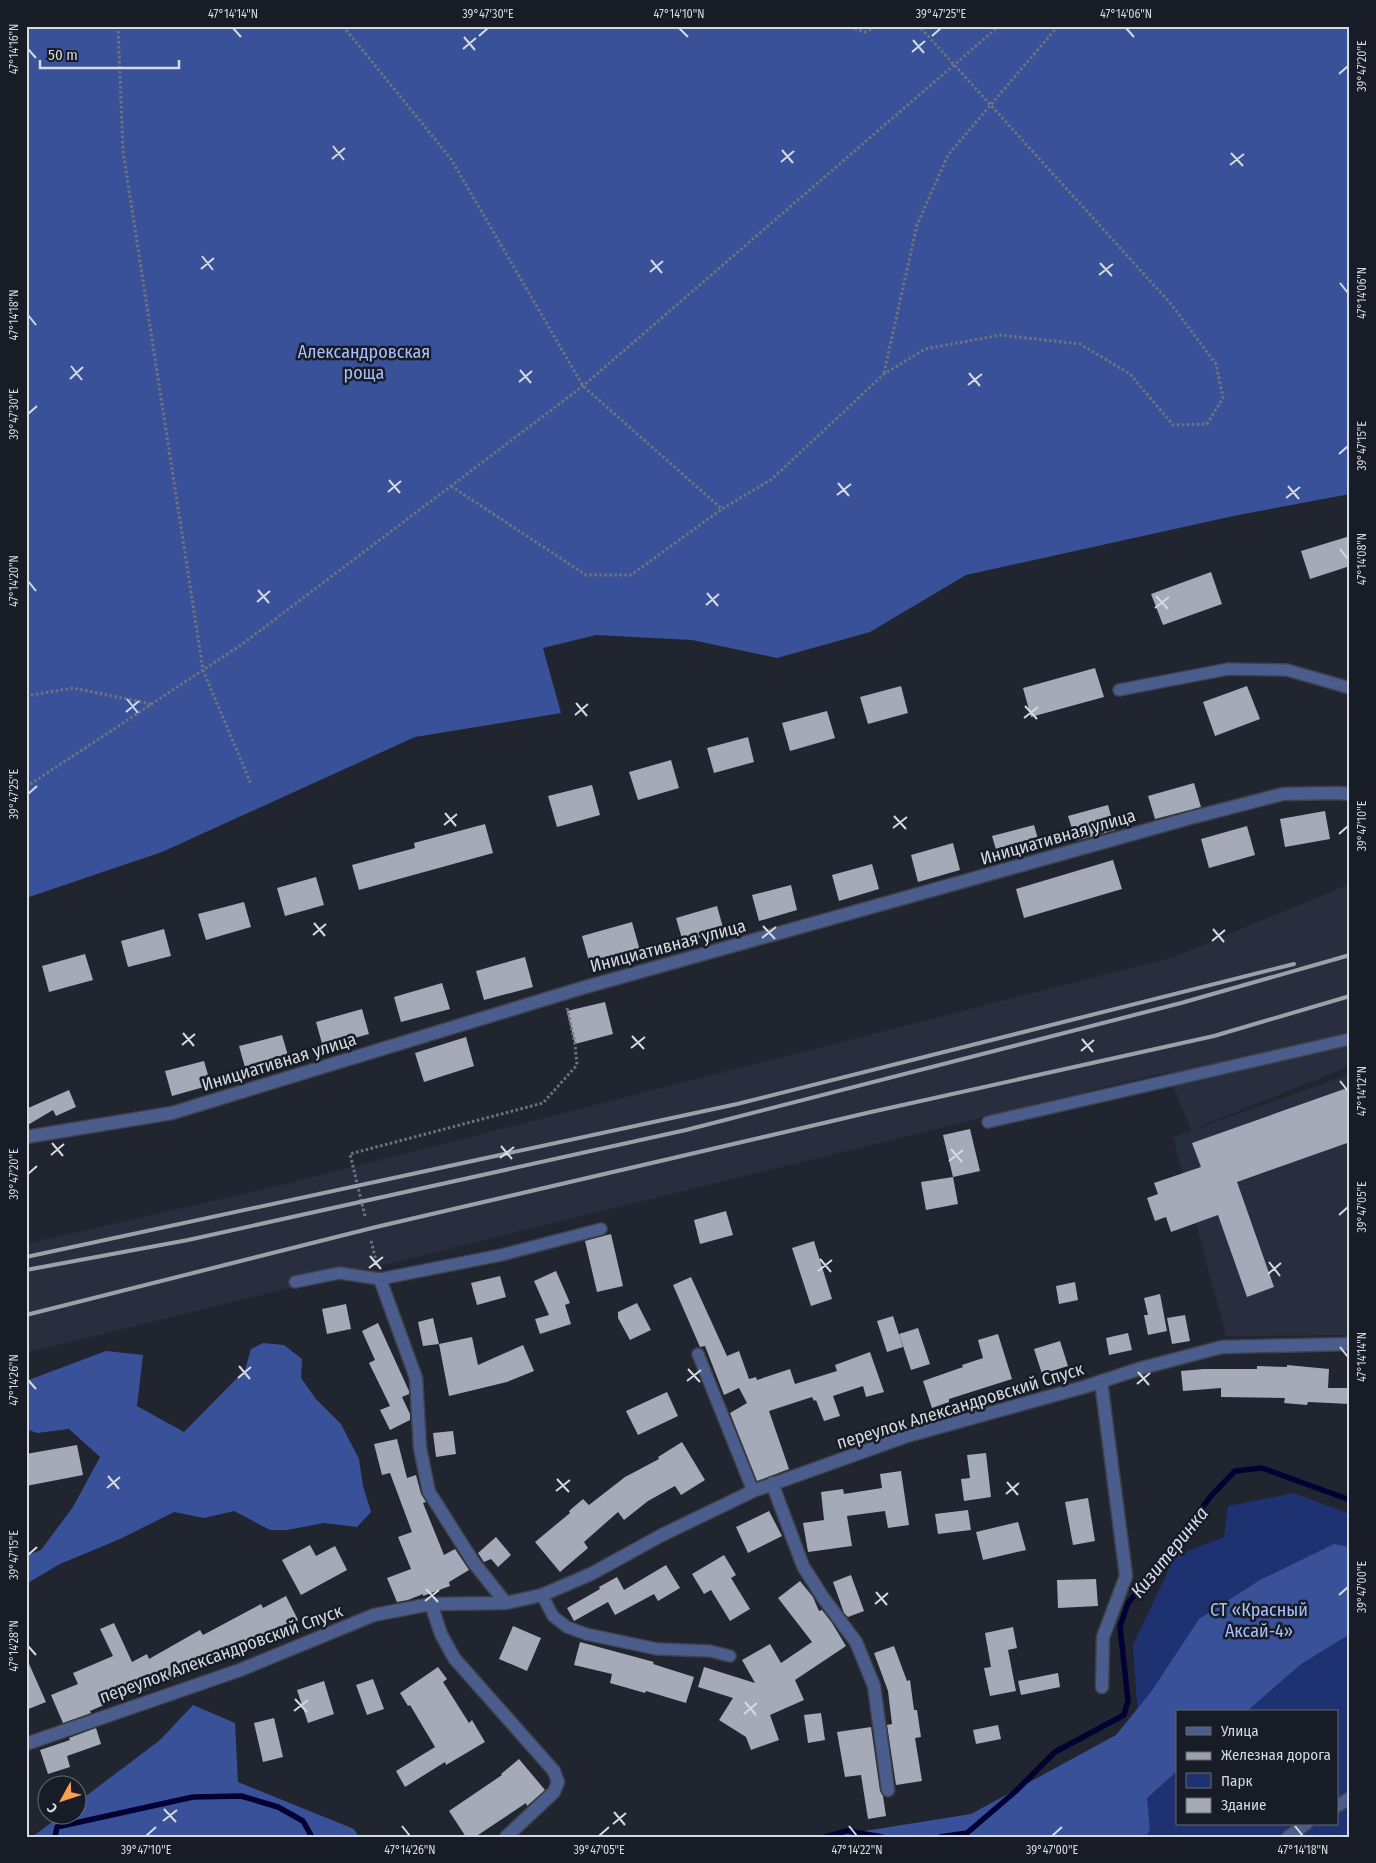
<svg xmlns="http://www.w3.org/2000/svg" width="1376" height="1863" viewBox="0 0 1376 1863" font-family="'Fira Sans Condensed',sans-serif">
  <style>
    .built { fill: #282e3e }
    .green { fill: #1e3170; fill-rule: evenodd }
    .forest { fill: #395199 }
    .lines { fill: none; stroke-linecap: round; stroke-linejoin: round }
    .stream { stroke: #020134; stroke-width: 5.5 }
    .building { fill: #a4aab7 }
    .service-casing { stroke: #3e424c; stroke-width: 14 }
    .minor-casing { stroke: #3e424c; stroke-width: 15 }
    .path { stroke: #6f737c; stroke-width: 3; stroke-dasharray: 2.5 2.5; stroke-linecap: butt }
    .service { stroke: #4a5d8d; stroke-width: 11 }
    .minor { stroke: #4a5d8d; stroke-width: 12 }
    .rail { stroke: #9ca0a8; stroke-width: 4 }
    .ticks { fill: none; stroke: #d5d9e0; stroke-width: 2 }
    .labels { text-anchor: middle; stroke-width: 5; stroke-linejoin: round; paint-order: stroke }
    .park-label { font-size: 18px; fill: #a7bffc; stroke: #181c26 }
    .street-label { font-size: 18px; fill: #d5d9e0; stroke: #181c26 }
    .water-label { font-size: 19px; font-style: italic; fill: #d4ddf2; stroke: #181c26 }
    .neatline { fill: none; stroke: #d5d9e0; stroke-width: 2 }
    .ticks-label { font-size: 12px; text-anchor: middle; fill: #d5d9e0 }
  </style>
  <rect width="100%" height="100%" fill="#212530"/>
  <path class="built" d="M1350,884V1066L1191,1130L1167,1072L26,1353V1244L282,1185L1174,957Z
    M1350,1074V1335L1226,1336L1173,1137Z"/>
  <path class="green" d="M1294,1493L1350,1514V1837H1145L1150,1831L1138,1720L1133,1645L1175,1556L1224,1537L1228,1506ZM1177,1712H1337V1824H1177Z"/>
  <path class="forest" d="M26,26H1350V494L1238,515L966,575L870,632L777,658L692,640L596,635L543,648L561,713L415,737L162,852L26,898Z
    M263,1343L284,1345L302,1359L301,1378L316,1399L341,1424L359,1459L363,1486L371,1512L357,1527L324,1523L287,1530H270L234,1511L204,1518L174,1512L120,1539L60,1564L26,1584V1556L41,1550L73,1507L100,1457L69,1429L37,1433L26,1429V1381L106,1351L143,1355L137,1406L184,1432L245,1370L251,1349Z
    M1334,1544L1350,1547V1634L1301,1664L1246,1712H1177V1771L1147,1798L1150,1831L1145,1837H827L971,1814L1116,1735L1151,1692L1199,1619L1260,1580Z
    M193,1705L235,1723L238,1782L354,1829L359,1837H32L60,1816H78V1802L160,1740Z"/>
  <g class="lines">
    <path class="stream" d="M55,1837L57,1827L193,1797L241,1796L278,1807L303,1821L312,1837
      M825,1837L847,1831L882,1837
      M940,1837L967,1833L1016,1791L1055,1752L1124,1715L1128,1700L1120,1627L1128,1603L1168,1555L1210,1497L1235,1471L1262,1468L1350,1500"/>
  </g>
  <path class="building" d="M1350,536V566L1310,579L1301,551Z
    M1211,572L1222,604L1163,625L1151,594Z
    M1095,668L1104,697L1031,717L1023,688Z
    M901,686L908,713L868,724L860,697Z
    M1247,686L1260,719L1215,736L1203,702Z
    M827,711L835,738L790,751L782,723Z
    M748,737L754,762L714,773L707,748Z
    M671,760L679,788L638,800L629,772Z
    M1194,783L1201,807L1155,819L1148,796Z
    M592,785L600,815L557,827L548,796Z
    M1108,805L1115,830L1076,841L1068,816Z
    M1325,811L1330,839L1285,847L1280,819Z
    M485,824L493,853L359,890L352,865L415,848L414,843Z
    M1034,825L1041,849L999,860L992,836Z
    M1247,826L1255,855L1209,868L1201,839Z
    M953,843L960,870L918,882L911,855Z
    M1113,860L1122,889L1024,918L1016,889Z
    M872,864L879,889L839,901L832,875Z
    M316,877L324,905L285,916L277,888Z
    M791,885L797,910L759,921L752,895Z
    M244,902L251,927L206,940L198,914Z
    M717,906L724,931L683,942L676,918Z
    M632,922L640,951L590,965L582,936Z
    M164,929L171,956L128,967L121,941Z
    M85,954L93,980L49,992L42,966Z
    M525,957L533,987L484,1000L476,971Z
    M442,983L450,1009L401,1022L394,997Z
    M605,1002L613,1034L575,1044L567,1011Z
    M362,1009L369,1034L323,1047L316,1022Z
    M282,1035L289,1059L246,1071L239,1046Z
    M466,1037L474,1066L424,1082L415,1053Z
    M204,1061L211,1085L172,1096L165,1071Z
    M1350,1087V1142L1237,1182L1274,1287L1247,1297L1218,1215L1171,1232L1166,1217L1155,1221L1147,1198L1158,1194L1154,1183L1201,1167L1192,1143Z
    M69,1090L76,1107L56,1116L53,1110L26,1126V1109Z
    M970,1129L980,1171L953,1177L943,1135Z
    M953,1177L958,1204L926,1210L921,1182Z
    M726,1211L733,1235L700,1244L694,1220Z
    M611,1234L623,1286L597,1292L585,1241Z
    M814,1241L832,1299L811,1306L792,1248Z
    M556,1271L570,1303L565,1305L571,1324L540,1334L535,1319L549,1315L534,1281Z
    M500,1276L506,1297L477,1305L471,1283Z
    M691,1277L727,1356L739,1351L749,1379L756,1377L757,1380L790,1369L795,1384L837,1371L835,1365L870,1352L884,1392L866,1397L863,1386L833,1396L840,1416L824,1421L816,1400L814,1401L812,1397L769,1411L789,1469L757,1481L730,1413L747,1403L739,1388L724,1395L705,1346L700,1347L673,1285Z
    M1075,1282L1078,1300L1059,1304L1056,1286Z
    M1160,1294L1167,1331L1148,1335L1144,1315H1148L1144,1298Z
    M637,1303L651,1330L630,1340L618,1318V1312Z
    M346,1304L351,1329L327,1334L322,1309Z
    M1185,1315L1190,1341L1172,1344L1167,1318Z
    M893,1316L903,1347L887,1352L877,1321Z
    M433,1318L439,1344L423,1346L418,1322Z
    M378,1323L409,1391V1394L402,1397L410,1414V1420L390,1430L380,1410L390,1406L369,1363L375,1360L362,1331Z
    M918,1328L930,1364L911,1370L899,1334Z
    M1128,1333L1132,1350L1109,1355L1106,1338Z
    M998,1334L1012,1379L949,1399V1402L932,1408L923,1381L963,1367L962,1365L983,1358L978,1340Z
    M472,1337L478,1365L523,1345L534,1371L507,1382L449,1396L439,1344Z
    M1060,1341L1068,1366L1042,1374L1034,1349Z
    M1287,1365L1329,1369L1328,1388H1350V1404L1308,1402L1307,1405L1284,1403L1285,1398L1221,1397V1388L1183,1391L1181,1371L1204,1369H1257V1366L1287,1367Z
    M667,1392L678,1416L638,1435L626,1411Z
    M453,1431L456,1454L436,1457L433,1433Z
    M397,1439L407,1478L416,1475L421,1494L426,1502L423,1503L444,1555L455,1549L469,1570L449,1582L450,1586L423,1596V1594L408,1600L397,1602L387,1578L411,1569L398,1537L412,1532L390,1473L382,1475L374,1444Z
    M682,1442L705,1480L681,1495L675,1486L648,1501L624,1520L618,1512L584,1542L588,1548L560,1572L535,1542L570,1513L569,1511L583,1499L589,1505L625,1477L659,1459L658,1457Z
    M77,1445L83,1475L26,1486V1454Z
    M986,1453L991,1497L964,1501L961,1479L970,1478L967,1455Z
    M901,1471L909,1525L888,1528L885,1511L847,1516L852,1546L808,1552L803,1523L824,1520L821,1492L843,1489L844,1494L882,1488L880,1474Z
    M1088,1498L1095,1541L1073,1545L1065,1502Z
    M968,1510L971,1530L938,1534L935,1514Z
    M769,1511L782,1536L748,1553L736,1527Z
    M1018,1522L1026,1550L983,1560L976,1532Z
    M496,1537L511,1555L498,1567L491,1559L484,1562L478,1553Z
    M310,1545L316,1556L335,1546L347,1570L301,1595L282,1560Z
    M724,1555L736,1575L731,1578L750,1609L730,1621L711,1590L704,1594L692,1574Z
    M666,1565L680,1588L658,1601L654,1594L615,1615L608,1602L574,1621L567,1608L600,1589L599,1587L617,1577L624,1590Z
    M851,1575L864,1611L848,1617L844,1613L833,1582Z
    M1096,1579L1098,1606L1058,1608L1057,1580Z
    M800,1581L813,1597L819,1611L822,1610L832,1623L846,1646L795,1680L804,1700L770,1715L779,1740L751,1750L746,1737L719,1720L733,1698L698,1687L704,1667L755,1683L742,1660L770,1644L781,1663L812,1642L778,1598Z
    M286,1596L298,1620L282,1629L280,1626L254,1640L253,1637L170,1681L169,1678L142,1692L141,1689L90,1711L91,1713L63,1723L51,1695L78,1684L73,1673L113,1656L100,1629L114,1623L132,1662L147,1654L149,1659L200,1630L203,1635L261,1604L263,1608Z
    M513,1626L541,1638L527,1671L499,1659Z
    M1013,1627L1017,1648L1008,1650L1016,1691L990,1696L984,1668L991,1667L985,1633Z
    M580,1642L654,1662L653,1664L694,1677L686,1703L646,1691L645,1693L610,1683L612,1674L574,1665Z
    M894,1646L907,1681L910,1680L914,1710H917L921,1737L915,1738L922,1781L896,1785L887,1725L892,1724L888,1691L874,1653Z
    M26,1657L46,1702L26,1710Z
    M438,1667L447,1679L443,1682L469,1723L472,1720L485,1742L446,1765L445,1762L405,1787L396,1771L435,1747L410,1705L408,1706L400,1693Z
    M1058,1673L1060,1687L1021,1695L1018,1681Z
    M373,1679L384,1709L367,1715L356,1685Z
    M324,1681L334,1714L308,1723L297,1690Z
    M821,1713L825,1740L808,1743L804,1715Z
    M274,1718L283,1757L263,1762L254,1723Z
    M998,1725L1001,1739L976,1744L973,1730Z
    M871,1727L880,1791L883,1796L886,1816L868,1819L861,1775L845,1777L837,1732Z
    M96,1728L101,1744L67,1756L70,1767L48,1774L40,1750L70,1740L69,1738Z
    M519,1759L545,1790L527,1806L526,1803L475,1837H466L449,1811L502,1775L501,1774Z"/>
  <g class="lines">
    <defs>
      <path id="service" d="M1119,690L1228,669L1287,670L1350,688
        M988,1122L1350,1039
        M295,1282L339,1273L380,1279L501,1255L601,1229
        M698,1354L753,1491
        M542,1595L553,1616L567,1627L586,1634L657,1649L710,1651L730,1656"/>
      <path id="minor" d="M26,1137L172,1113L582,988L1190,818L1283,794L1338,793L1350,794
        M380,1279L416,1378L420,1448L429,1492L474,1563L506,1603
        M1101,1381L1126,1576L1103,1637L1102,1687
        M772,1483L803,1566L822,1596L856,1642L874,1686L888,1790
        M431,1604L441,1634L454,1658L554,1771L558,1782L554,1792L506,1837
        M26,1744L240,1670L374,1615L431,1604L506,1603L542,1595L591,1574L662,1535L753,1491L907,1436L1084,1387L1142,1368L1222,1347L1350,1344
        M1337,1806L1350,1798
        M1288,1837L1306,1824"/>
    </defs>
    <use href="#service" class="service-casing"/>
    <use href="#minor" class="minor-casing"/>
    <path class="path" d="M118,26L123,151L203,670L251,784
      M343,26L451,159L583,386L722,509L772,479L884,374L925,349L1001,335L1080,344L1130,374L1173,425L1207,424L1223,398L1216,364L1171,304L919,26
      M845,26L865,32L878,26
      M884,373L917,225L948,155L1058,26
      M451,486L586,575H631L722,509
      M26,696L73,688L151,704
      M26,787L241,645L583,386L999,26
      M365,1216L350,1154L543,1103L577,1065L575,1044L567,1008
      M371,1241L377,1264"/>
    <use href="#service" class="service"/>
    <use href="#minor" class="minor"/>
    <path class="rail" d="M26,1257L737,1104L1294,964
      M26,1270L188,1240L686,1130L1181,1003L1350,955
      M26,1315L376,1227L871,1112L1214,1036L1350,996"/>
  </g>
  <path class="ticks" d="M233,28L241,37M679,28L688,37M1126,28L1134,37M479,36L488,28M932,36L941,28M464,37L475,50M913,40L924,53M28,49L36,58M463,49L476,38M912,52L925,41M1339,74L1348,66M333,146L344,160M782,150L793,163M1231,153L1243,166M332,159L345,148M781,162L794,151M1230,165L1244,154M202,256L213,270M651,260L662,273M1100,263L1112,276M201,269L214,258M650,272L663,261M1099,275L1113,264M1340,283L1348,293M28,315L36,325M71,366L82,380M520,370L531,383M969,373L980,386M70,379L83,367M519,382L532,371M968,385L982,374M28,414L37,406M1339,454L1348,446M389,480L400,493M838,483L849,496M1288,486L1299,499M388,492L401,481M837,495L851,484M1286,498L1300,487M1340,549L1348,559M28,581L36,591M258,590L269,603M707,593L718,606M1156,596L1168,609M257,602L270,591M706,605L719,594M1155,608L1169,597M127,699L138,713M576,703L587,716M1025,706L1037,719M126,712L139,701M575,715L588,704M1024,718L1038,707M28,794L37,786M445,813L456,826M894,816L906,829M444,825L457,814M893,828L907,817M1339,834L1348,826M314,923L325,936M763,926L775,939M1213,929L1224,942M313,935L326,924M762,938L776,927M1212,941L1225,930M183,1033L194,1046M632,1036L644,1049M1082,1039L1093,1052M182,1045L195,1034M631,1048L645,1037M1081,1051L1094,1040M1340,1081L1348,1091M52,1143L63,1156M501,1146L512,1159M951,1149L962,1162M51,1155L64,1144M500,1158L514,1147M949,1161L963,1150M28,1174L37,1166M1339,1215L1348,1207M370,1256L381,1269M820,1259L831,1272M1269,1262L1280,1276M369,1268L383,1257M818,1271L832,1260M1268,1274L1281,1263M1340,1347L1348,1357M239,1366L250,1379M688,1369L700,1382M1138,1372L1149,1385M238,1378L251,1367M28,1380L36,1389M687,1381L701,1370M1137,1384L1150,1373M108,1476L119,1489M557,1479L569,1492M1007,1482L1018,1495M107,1488L120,1477M556,1491L570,1480M1006,1494L1019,1483M28,1555L37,1547M426,1589L438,1602M876,1592L887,1605M1339,1595L1348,1587M425,1601L439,1590M875,1604L888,1593M28,1646L36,1655M295,1699L307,1712M745,1702L756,1715M294,1711L308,1700M744,1714L757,1703M164,1809L176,1822M614,1812L625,1825M163,1821L177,1810M613,1824L626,1813M402,1826L410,1836M849,1826L857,1836M1295,1826L1303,1836M146,1836L156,1827M599,1836L609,1827M1052,1836L1062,1827"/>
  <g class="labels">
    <g class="park-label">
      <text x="364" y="358">Александровская<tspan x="364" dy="21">роща</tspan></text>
      <text x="1259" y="1616">СТ «Красный<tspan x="1259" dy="21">Аксай-4»</tspan></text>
    </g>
    <g class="street-label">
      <text transform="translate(1058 837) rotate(-16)" y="6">Инициативная улица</text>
      <text transform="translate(668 946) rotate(-15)" y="6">Инициативная улица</text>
      <text transform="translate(279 1062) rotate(-17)" y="6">Инициативная улица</text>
      <text transform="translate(960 1406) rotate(-17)" y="6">переулок Александровский Спуск</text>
      <text transform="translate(221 1654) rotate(-20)" y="6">переулок Александровский Спуск</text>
    </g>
    <g class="water-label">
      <text transform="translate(1169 1552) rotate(-51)" y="7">Кизитеринка</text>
    </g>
  </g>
  <rect width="1376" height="1863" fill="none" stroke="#181c26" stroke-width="55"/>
  <rect x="1176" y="1710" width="162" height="115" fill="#181c26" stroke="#646870"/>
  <rect x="1186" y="1727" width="25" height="8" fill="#4a5d8d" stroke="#646870"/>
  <text x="1221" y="1736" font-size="15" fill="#d5d9e0">Улица</text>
  <rect x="1186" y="1752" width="25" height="8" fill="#9ca0a8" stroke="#646870"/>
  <text x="1221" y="1760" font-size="15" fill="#d5d9e0">Железная дорога</text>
  <rect x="1186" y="1773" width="25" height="15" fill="#1e3170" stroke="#646870"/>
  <text x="1221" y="1786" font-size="15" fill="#d5d9e0">Парк</text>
  <rect x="1186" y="1798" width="25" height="15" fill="#a4aab7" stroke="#646870"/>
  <text x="1221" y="1810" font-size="15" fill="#d5d9e0">Здание</text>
  <g transform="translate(62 1800) rotate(230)"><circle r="24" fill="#181c26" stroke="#646870"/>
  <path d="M0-4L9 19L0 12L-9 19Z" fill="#fb9e51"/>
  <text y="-8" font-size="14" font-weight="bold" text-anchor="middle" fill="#d5d9e0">С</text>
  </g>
  <path d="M40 60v8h139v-8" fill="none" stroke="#d5d9e0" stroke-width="2.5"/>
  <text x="48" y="60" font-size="15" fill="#d5d9e0" stroke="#181c26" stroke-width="4" paint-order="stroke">50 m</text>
  <rect x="28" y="28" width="1320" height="1808" class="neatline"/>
  <g class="ticks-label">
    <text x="233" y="18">47°14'14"N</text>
    <text x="488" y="18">39°47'30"E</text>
    <text x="679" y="18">47°14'10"N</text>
    <text x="941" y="18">39°47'25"E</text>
    <text x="1126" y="18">47°14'06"N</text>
    <text transform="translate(14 49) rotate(-90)" y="4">47°14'16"N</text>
    <text transform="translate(1362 66) rotate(-90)" y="4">39°47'20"E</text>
    <text transform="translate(1362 293) rotate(-90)" y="4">47°14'06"N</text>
    <text transform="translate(14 315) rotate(-90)" y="4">47°14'18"N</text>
    <text transform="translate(14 414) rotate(-90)" y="4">39°47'30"E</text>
    <text transform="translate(1362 446) rotate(-90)" y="4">39°47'15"E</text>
    <text transform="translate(1362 559) rotate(-90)" y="4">47°14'08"N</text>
    <text transform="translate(14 581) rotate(-90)" y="4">47°14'20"N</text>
    <text transform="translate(14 794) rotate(-90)" y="4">39°47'25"E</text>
    <text transform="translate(1362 826) rotate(-90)" y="4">39°47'10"E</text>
    <text transform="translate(1362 1091) rotate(-90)" y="4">47°14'12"N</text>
    <text transform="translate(14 1174) rotate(-90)" y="4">39°47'20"E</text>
    <text transform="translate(1362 1207) rotate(-90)" y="4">39°47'05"E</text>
    <text transform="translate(1362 1357) rotate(-90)" y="4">47°14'14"N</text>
    <text transform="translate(14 1380) rotate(-90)" y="4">47°14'26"N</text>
    <text transform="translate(14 1555) rotate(-90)" y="4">39°47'15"E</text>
    <text transform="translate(1362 1587) rotate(-90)" y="4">39°47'00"E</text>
    <text transform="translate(14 1646) rotate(-90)" y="4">47°14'28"N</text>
    <text x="146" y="1854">39°47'10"E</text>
    <text x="410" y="1854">47°14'26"N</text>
    <text x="599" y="1854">39°47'05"E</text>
    <text x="857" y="1854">47°14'22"N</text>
    <text x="1052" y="1854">39°47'00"E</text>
    <text x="1303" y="1854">47°14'18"N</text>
  </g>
</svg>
